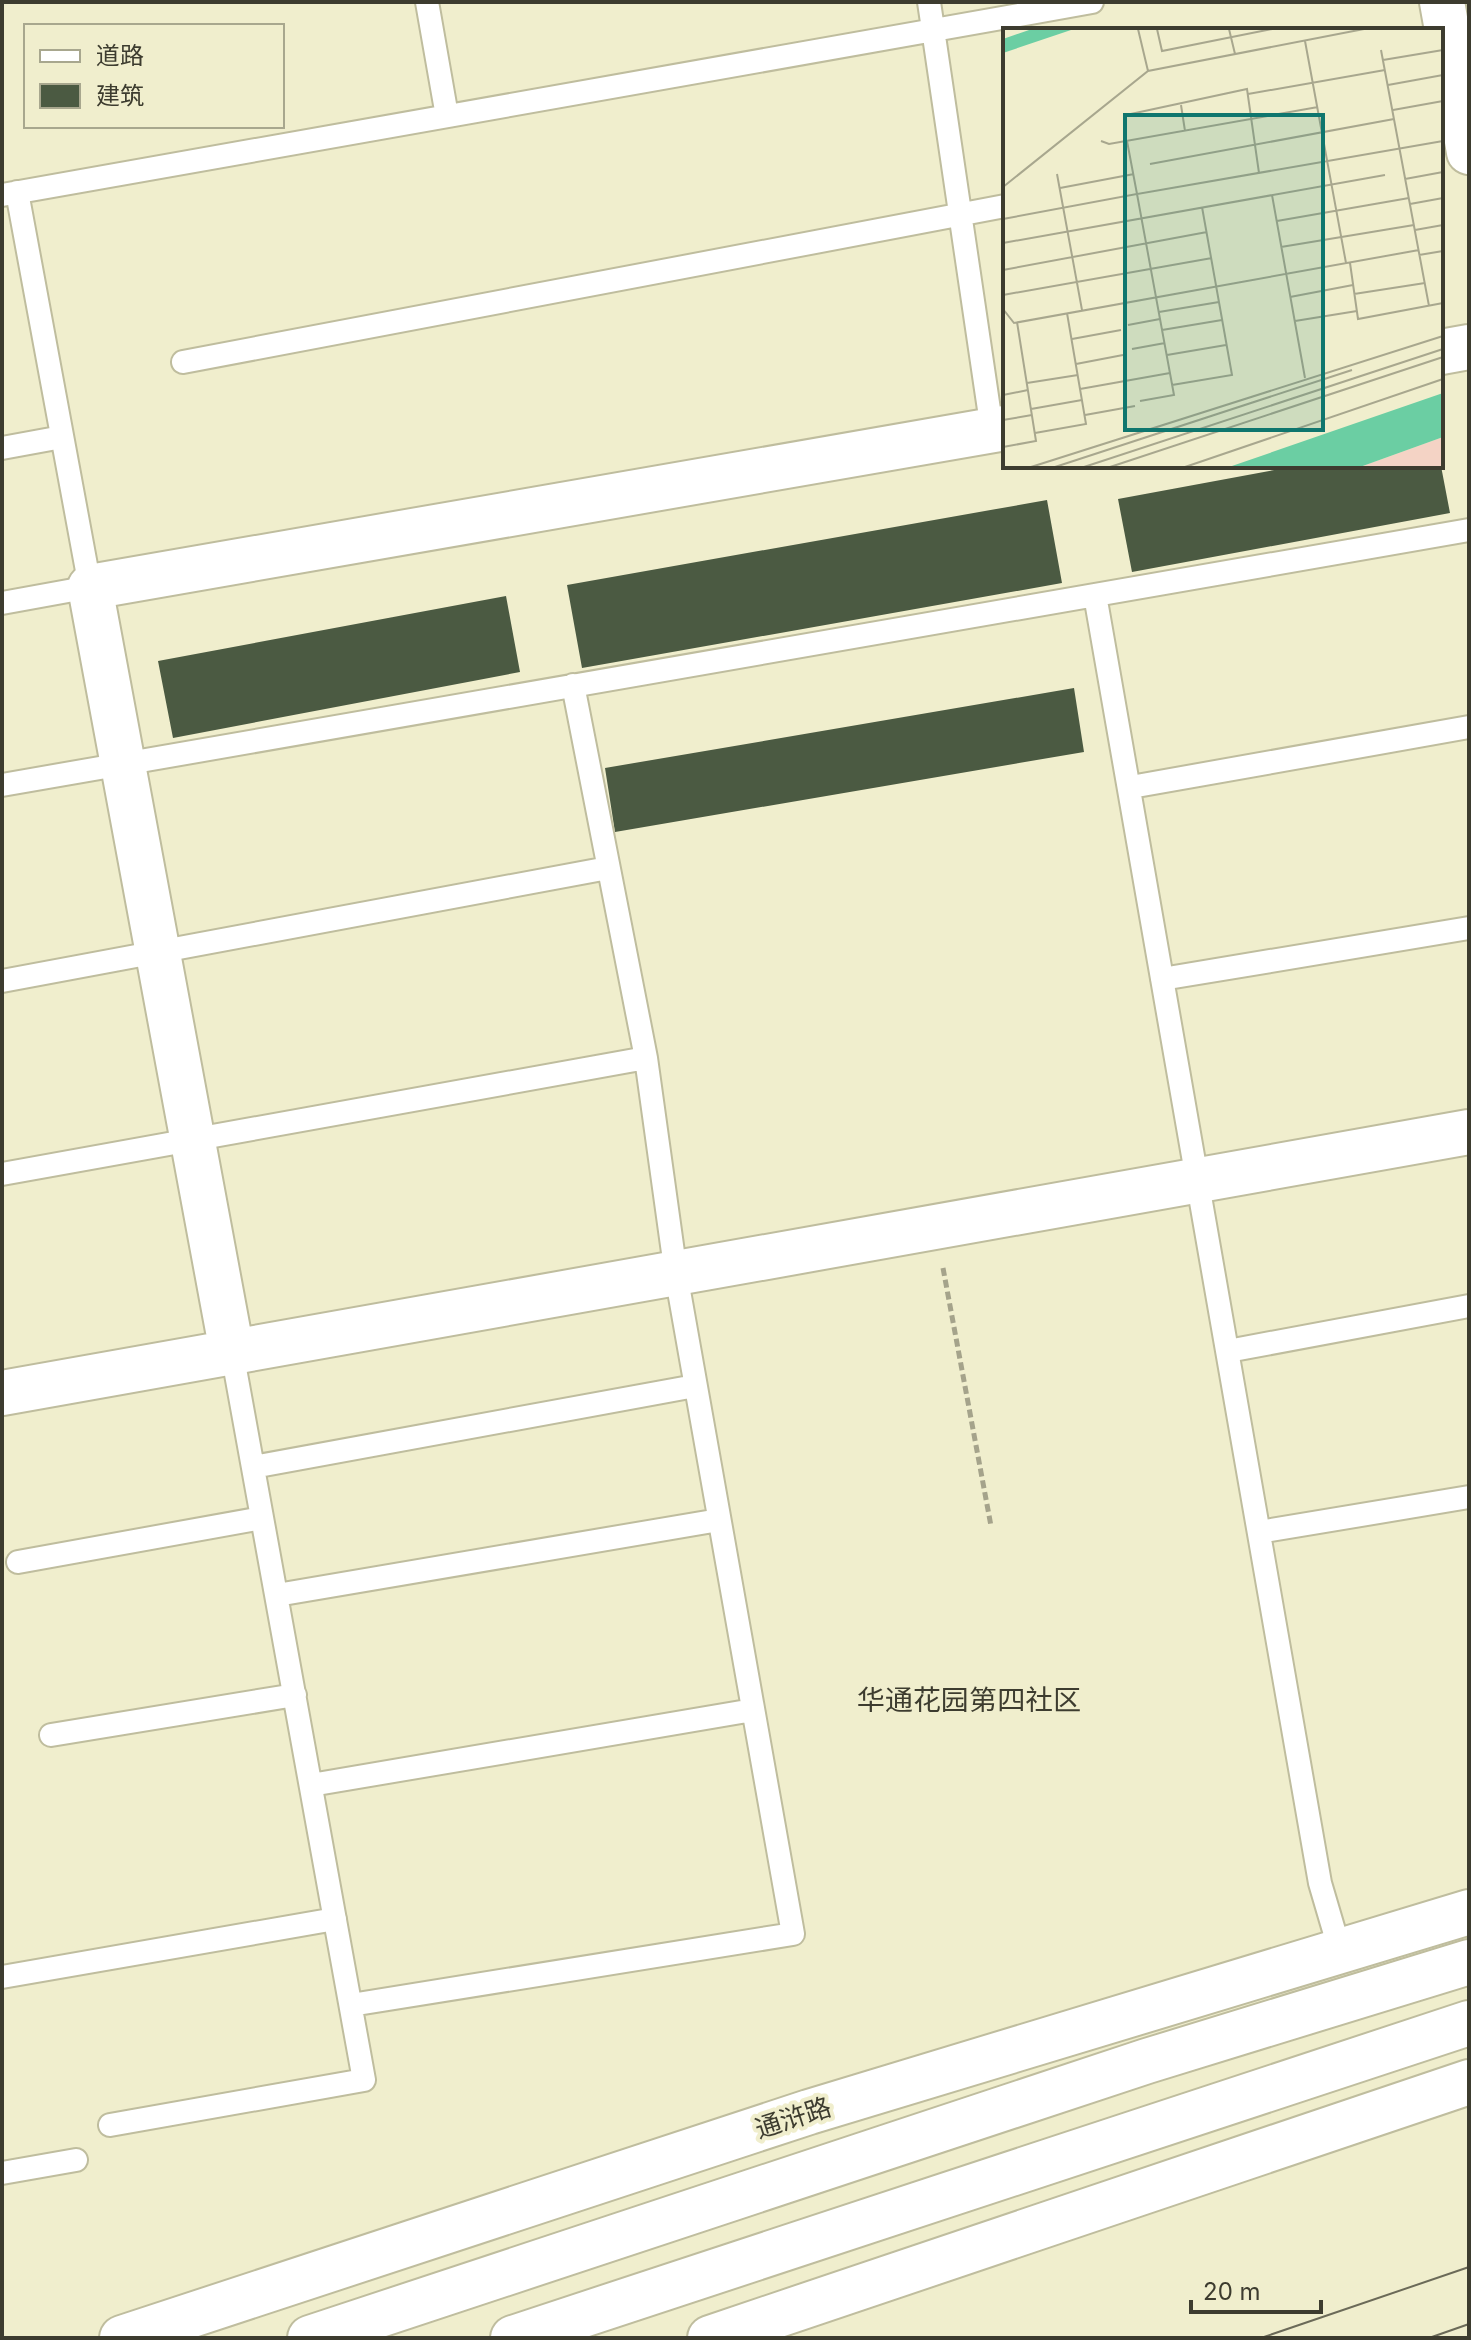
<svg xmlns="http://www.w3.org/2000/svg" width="1471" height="2340" viewBox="0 0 1471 2340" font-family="Inter,'Noto Sans SC',sans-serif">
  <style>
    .building { fill: #4b5a42 }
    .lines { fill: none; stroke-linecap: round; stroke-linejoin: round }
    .service-casing { stroke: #bfbd9e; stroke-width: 26 }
    .minor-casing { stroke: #bfbd9e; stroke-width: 48 }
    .secondary-casing { stroke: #bfbd9e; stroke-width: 48 }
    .primary-casing { stroke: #bfbd9e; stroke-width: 48 }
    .path { stroke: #a5a38b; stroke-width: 5; stroke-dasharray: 8 4; stroke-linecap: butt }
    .service { stroke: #fff; stroke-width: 22 }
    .minor { stroke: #fff; stroke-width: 44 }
    .secondary { stroke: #fff; stroke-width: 44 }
    .primary { stroke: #fff; stroke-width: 44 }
    .tram { stroke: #6b6a58; stroke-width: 2 }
    .labels { text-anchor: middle; stroke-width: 8; stroke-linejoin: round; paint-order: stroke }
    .street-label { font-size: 26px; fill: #3d3c2f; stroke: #f0eecd }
    .neighbourhood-label { font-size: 28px; fill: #3d3c2f; stroke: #f0eecd }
    .inset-road { fill: none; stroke: #a8a78e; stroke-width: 2 }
    .view { fill: #0f766e; fill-opacity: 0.15; stroke: #0f766e; stroke-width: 4 }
    .inset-edge { fill: none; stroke: #3d3c2f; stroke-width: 4 }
  </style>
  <rect width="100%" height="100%" fill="#f0eecd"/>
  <path class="building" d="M1296,466H1441L1450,513L1132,572L1118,499Z
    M1047,500L1062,583L582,668L567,585Z
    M506,596L520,672L173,738L158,661Z
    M1074,688L1084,752L615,832L605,768Z"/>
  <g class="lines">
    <defs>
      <path id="service" d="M427,2L447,116
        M929,2L992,430
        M2,195L1092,2
        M183,362L1005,206
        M2,448L62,437
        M1095,595L1320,1883L1340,1951
        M2,603L90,587L17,192
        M2,785L1469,530
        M1131,787L1469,727
        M1162,979L1469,928
        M2,981L608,868
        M2,1174L646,1058
        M1228,1351L1469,1306
        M253,1467L695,1386
        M1259,1532L1469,1497
        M18,1562L262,1518
        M277,1595L719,1520
        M51,1735L295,1695
        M311,1785L753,1710
        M2,1977L335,1919
        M351,2005L793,1934L676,1274L646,1058L573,685
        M110,2125L364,2080L232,1352
        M2,2173L76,2160"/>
      <path id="minor" d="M1442,2L1469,152
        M1441,352L1469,347
        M232,1352L90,587L1005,428
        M2,1393L1469,1132"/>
      <path id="secondary" d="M122,2338L809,2112L1469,1912
        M710,2338L1469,2082"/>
      <path id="primary" d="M310,2338L1147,2061L1469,1962
        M513,2338L1469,2023"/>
    </defs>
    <use href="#service" class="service-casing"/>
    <use href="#minor" class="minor-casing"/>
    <use href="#secondary" class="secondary-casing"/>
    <use href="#primary" class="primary-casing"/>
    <path class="path" d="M943,1268L991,1526"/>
    <use href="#service" class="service"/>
    <use href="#minor" class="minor"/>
    <use href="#secondary" class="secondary"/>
    <use href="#primary" class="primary"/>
    <path class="tram" d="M1261,2338L1469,2267
      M1429,2338L1469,2324"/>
  </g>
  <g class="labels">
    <g class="street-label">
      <text transform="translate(793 2118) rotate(-18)" y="9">通浒路</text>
    </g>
    <g class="neighbourhood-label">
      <text x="969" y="1710">华通花园第四社区</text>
    </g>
  </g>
  <g transform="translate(1003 28)">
    <rect width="440" height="440" fill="#f0eecd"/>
    <path d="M440,409V439H357Z" fill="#f4d3c5"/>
    <path d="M29,1H71L0,25V11ZM440,365V409L357,439H226Z" fill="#6bcea3"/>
    <path class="inset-road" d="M135,1L145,43M154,1L159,23L269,1M226,1L232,26M302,13L343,235M378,22L426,278M380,32L440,22M385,57L440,47M245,66L382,42M178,77L182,103M390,82L440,73M123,87L244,61L256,145M98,113L106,116L315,79M147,136L391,91M54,146L79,282M402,151L440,144M0,159L145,43L361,1M57,160L131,146M269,167L302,350M407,176L440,170M0,191L134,166L124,113M274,193L406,170M412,202L440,197M0,215L382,147M278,219L411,197M416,227L440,223M347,235L355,291L440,275M0,242L204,204M351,266L422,255M0,267L209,230M287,269L350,257M0,281L11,295L416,222M156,284L216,274M292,293L354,283M125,297L157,291M159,302L219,292M69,311L118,302M129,321L162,315M164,327L223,317M73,336L120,327M24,355L75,347M169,357L229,347L199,179M77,361L167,345M0,367L25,362M137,373L171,367L134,166L440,113M28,381L79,372M82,387L132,378M0,392L29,387M32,405L83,396L64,285M0,419L33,413L14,294M28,439L440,308M52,439L349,342M81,439L440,321M107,439L440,329M182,439L440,351"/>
    <path class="view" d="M122,87H320V402H122Z"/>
    <rect width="440" height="440" class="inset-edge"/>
  </g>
  <rect width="1471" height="2340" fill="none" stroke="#3d3c2f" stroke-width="8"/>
  <rect x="24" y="24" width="260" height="104" fill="#f0eecd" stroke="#a8a78e" stroke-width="2"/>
  <rect x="40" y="50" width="40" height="12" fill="#ffffff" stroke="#a8a78e" stroke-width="2"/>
  <text x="96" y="64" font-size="24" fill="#3d3c2f">道路</text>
  <rect x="40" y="84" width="40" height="24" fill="#4b5a42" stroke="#a8a78e" stroke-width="2"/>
  <text x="96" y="104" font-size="24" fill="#3d3c2f">建筑</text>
  <path d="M1191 2300v12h130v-12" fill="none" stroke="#3d3c2f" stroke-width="4"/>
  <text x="1203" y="2300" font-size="24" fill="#3d3c2f" stroke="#f0eecd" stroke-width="6" paint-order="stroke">20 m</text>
</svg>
